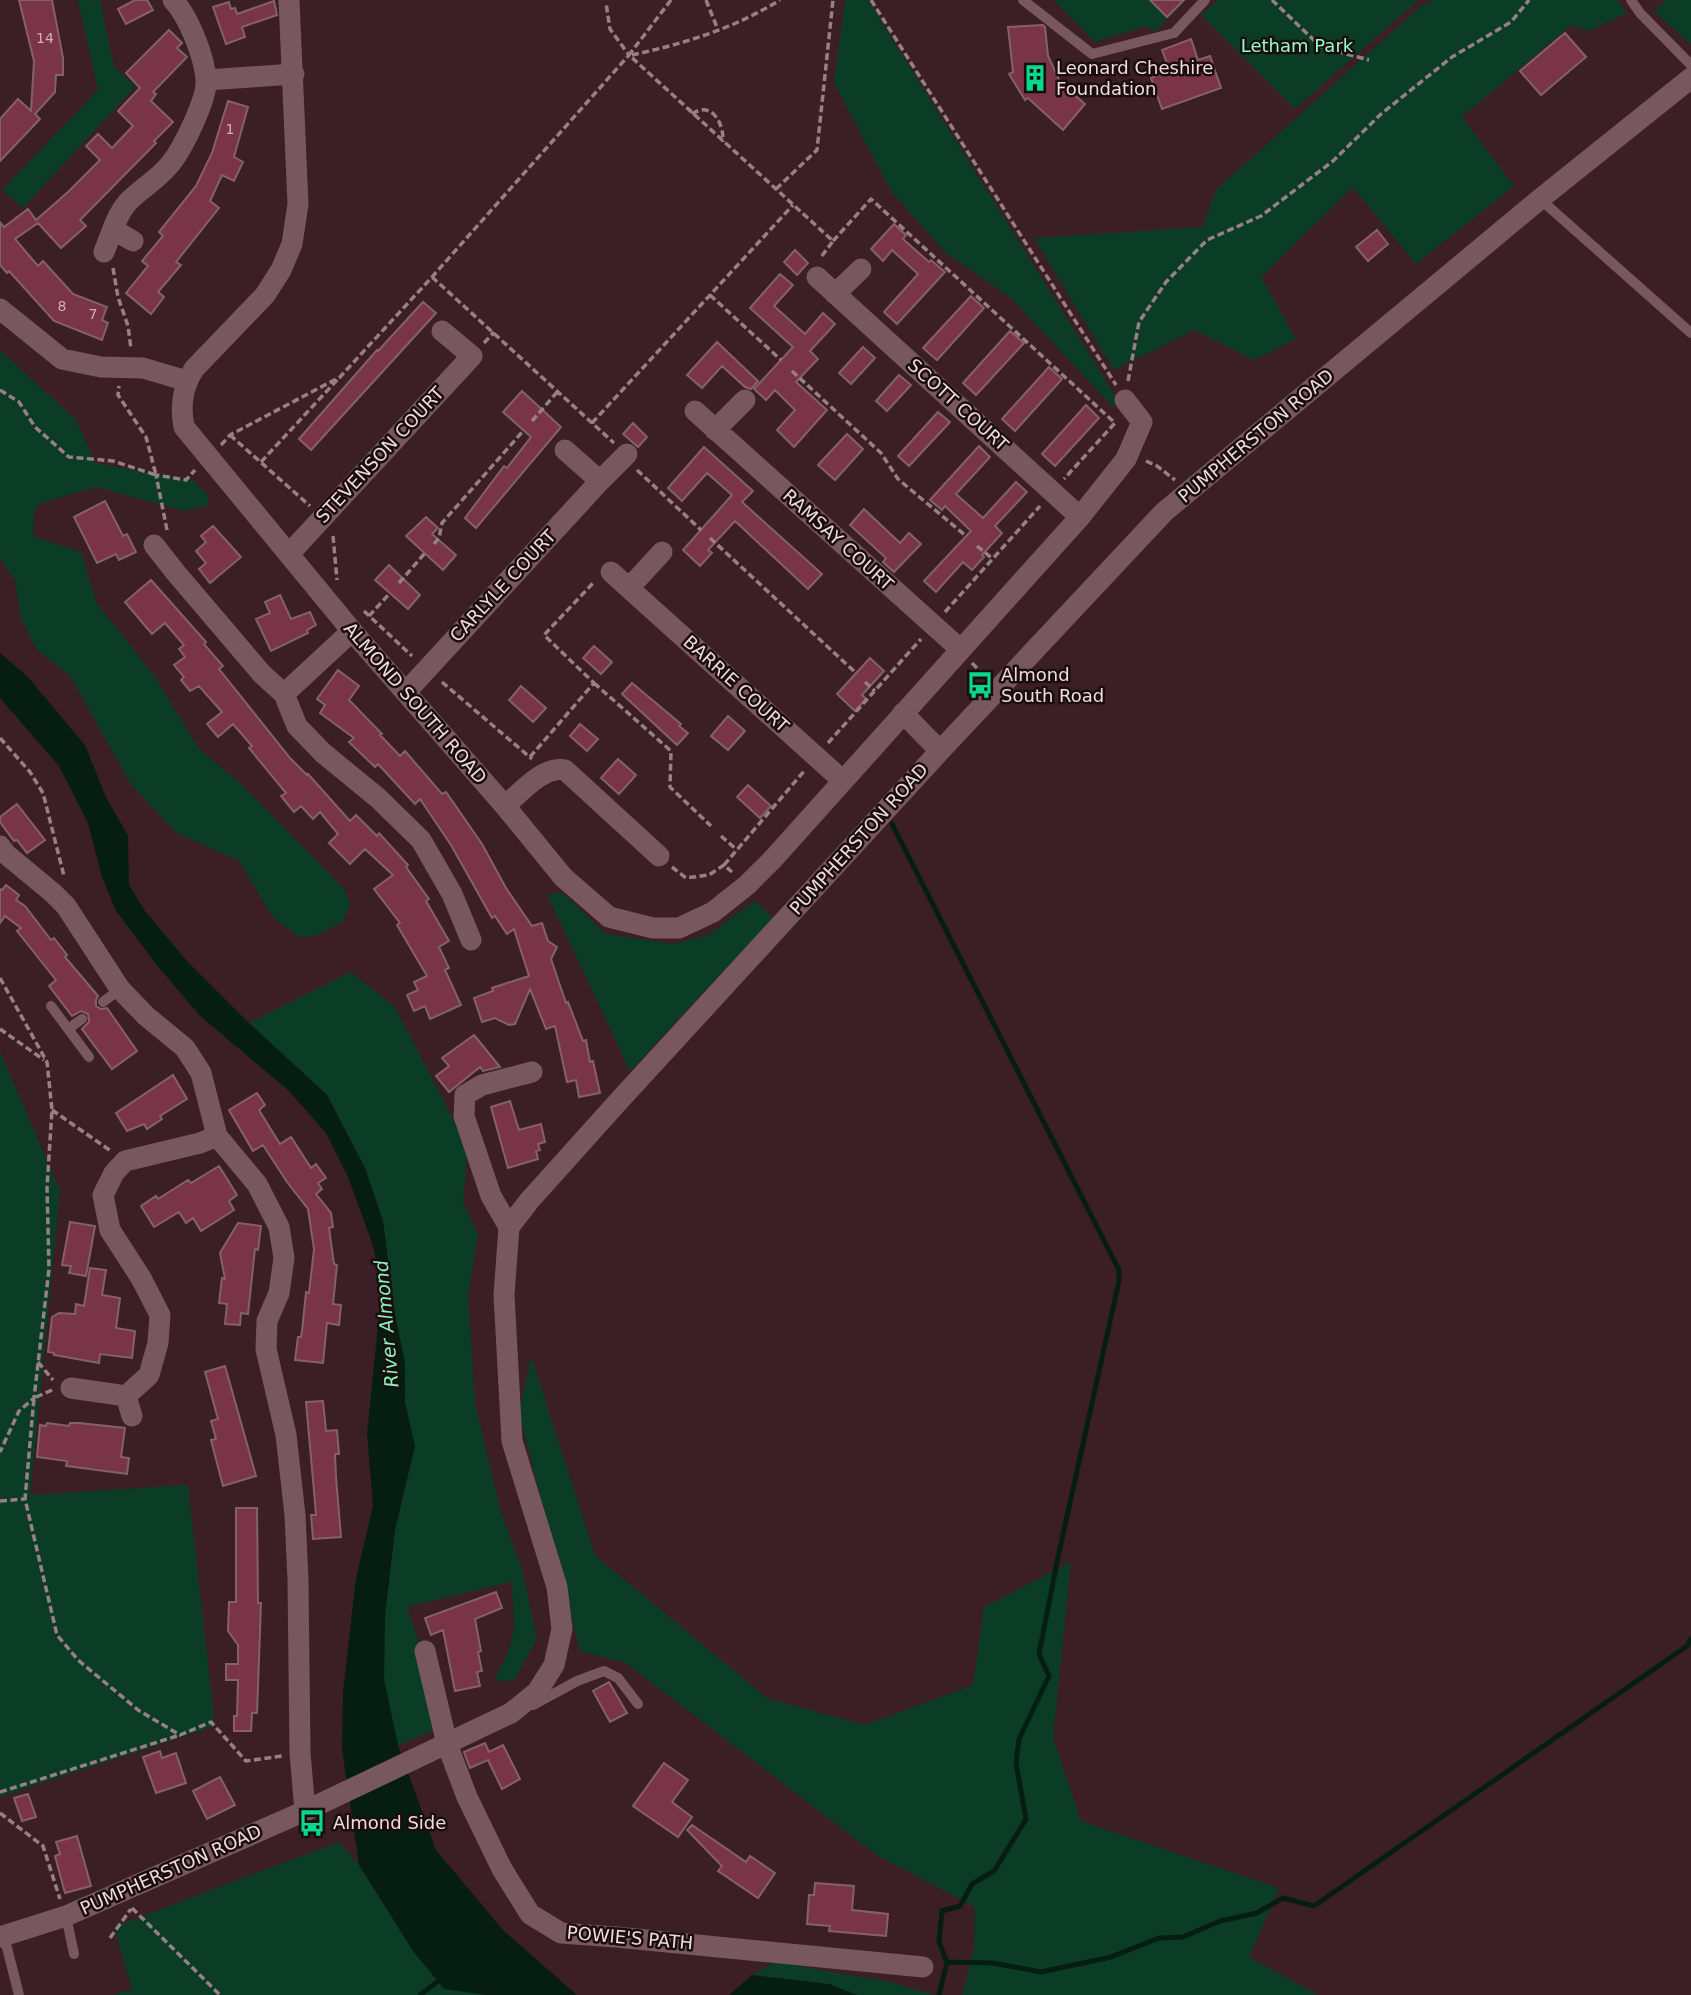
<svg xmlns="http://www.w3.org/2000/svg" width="1691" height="1995" viewBox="0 0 1691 1995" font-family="'DejaVu Sans',sans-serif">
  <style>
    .green { fill: #0b3d26 }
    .water { fill: #061e12 }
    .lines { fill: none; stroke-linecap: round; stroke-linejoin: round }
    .stream { stroke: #061e12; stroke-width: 5 }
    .building { fill: #7a3448; stroke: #846169; stroke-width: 2 }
    .path { stroke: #987f85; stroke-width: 3.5; stroke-dasharray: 7 3.5; stroke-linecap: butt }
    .lane { stroke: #79575f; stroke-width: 10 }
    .street { stroke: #79575f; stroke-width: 21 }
    .secondary { stroke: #79575f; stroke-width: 21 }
    .labels { text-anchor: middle; stroke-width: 5; stroke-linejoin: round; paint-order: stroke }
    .number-label { font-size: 14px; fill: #d2b0b8 }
    .park-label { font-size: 18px; fill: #93fdc3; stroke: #1a0d10 }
    .poi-label { font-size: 18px; fill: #efdade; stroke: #1a0d10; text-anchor: start }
    .street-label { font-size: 18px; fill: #efdade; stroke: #1a0d10 }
    .water-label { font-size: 19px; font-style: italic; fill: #89f3ba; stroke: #1a0d10 }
  </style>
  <rect width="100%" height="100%" fill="#3c1f26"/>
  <path class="green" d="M78,0H100L114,66L135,87L23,208L2,190L98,90Z
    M845,0H868L1116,397L1114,408L1012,299L945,252L891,191L834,83Z
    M1054,0H1186L1155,32L1146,26L1095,42Z
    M1218,0H1418L1295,109L1201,15Z
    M1434,0H1617L1627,13L1589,31L1571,25L1462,117L1514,186L1416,264L1353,187L1261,277L1296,339L1254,360L1195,330L1114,370L1034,238L1203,227L1216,190L1421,6Z
    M1666,0H1691V44L1654,12Z
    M0,350L76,420L95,463L193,480L209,496L207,506L185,511L96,487L39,504L34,513L33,536L81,552L97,604L153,674L199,749L242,785L345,890L350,906L343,922L315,936L299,937L272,916L239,861L177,833L130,783L71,677L37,650L21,618L15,580L0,558Z
    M563,893L606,934L673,944L708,935L755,901L773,918L630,1071L547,894Z
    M351,972L395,1007L468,1148L463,1202L478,1235L468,1295L475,1404L501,1512L522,1569L537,1639L514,1681L494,1680C517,1639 516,1628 511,1582L407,1607L427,1668L439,1728L398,1745L384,1679L385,1615L395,1530L415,1446L405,1403V1363L395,1314L383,1221L365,1168L327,1095L249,1023Z
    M0,1051L60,1191L30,1495L188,1485L215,1726L0,1797Z
    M531,1356L595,1555L767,1698L865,1725L973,1685L984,1607L1071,1562L1053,1738L1081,1821L1279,1888L1249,1957L1318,1995H962L974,1949L975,1907L875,1854L626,1663L580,1651L519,1413Z
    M339,1842L359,1865L413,1951L444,1989L486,1995H114L132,1989L114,1927Z
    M775,1962L891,1982L934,1995H857L829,1984L752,1975Z"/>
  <path class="water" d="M0,653L27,676L85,745L106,797L128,836L129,885L145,911L186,960L249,1023L327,1095L365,1168L383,1221L395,1314L405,1363V1403L415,1446L395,1530L385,1615L384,1679L398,1745L436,1850L503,1930L577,1995H486L444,1989L413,1951L359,1865L342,1749L343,1691L356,1578L373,1506L367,1434L382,1285L372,1243L348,1177L326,1133L288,1090L200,1016L156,964L116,911L101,874L88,823L59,766L0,698Z
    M752,1975L829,1984L857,1995H729Z"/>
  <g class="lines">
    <path class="stream" d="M892,824L1119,1270V1281L1058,1557L1039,1654L1049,1676L1019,1739L1016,1763L1026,1819L994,1871L972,1884L960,1906L942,1911L939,1942L947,1962L939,1995
      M947,1962L993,1963L1041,1972L1111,1957L1159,1938L1183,1937L1220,1921L1257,1913L1283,1898L1314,1906L1687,1646L1691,1639
      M420,1995L442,1978"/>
  </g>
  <path class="building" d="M19,0H52L63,58V75H56L55,92L35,114L40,119L0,161V119L18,99L31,111L34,61Z
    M135,0H147L153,10L126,24L118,9Z
    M1150,0H1184L1167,17Z
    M274,1L277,15L242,27L245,37L226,44L213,7L229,2L231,9L235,8L237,14Z
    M1043,25L1045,27L1048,56L1060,82L1085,104L1063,130L1028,98L1025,100L1009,74L1013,72L1008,27Z
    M169,30L182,43L177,48L187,57L153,92L156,94L151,101L173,122L154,141L156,143L80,220L86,226L61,248L38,223L15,239L38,266L43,261L73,294L107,307L102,320L108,323L102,340L54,321L9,271L7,273L0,265V222L4,227L28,209L36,220L68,192L100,160L86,146L98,134L112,148L133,126L118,111L140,88L126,73Z
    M1565,33L1586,57L1541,95L1520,71Z
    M1191,39L1198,60L1210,56L1221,88L1162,109L1151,78L1170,71L1162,50Z
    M228,101L248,107L234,157L243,162L234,181L222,175L210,201L219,208L176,262L181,265L158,292L164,297L151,314L126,293L148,266L142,261L163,236L159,232L196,186L212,153Z
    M894,224L906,235L903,239L929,262L931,260L945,272L897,324L884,312L918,274L892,250L883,261L871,249Z
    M1377,230L1388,244L1368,261L1356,247Z
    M795,250L808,263L797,275L784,262Z
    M780,274L793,285L774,306L805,334L823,313L835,324L810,351L818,359L796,382L827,410L794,447L777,430L795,410L775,390L766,400L754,389L793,347L750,308Z
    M971,296L984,308L937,360L923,348Z
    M423,302L436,313L311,450L299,439L377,350L378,351Z
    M1010,331L1024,343L976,395L963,383Z
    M717,342L758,381L751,389L745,387L722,366L702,388L687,375Z
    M863,347L875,358L851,384L839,373Z
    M1049,367L1062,379L1015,431L1002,419Z
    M899,375L911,385L887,411L876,401Z
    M522,391L561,427L476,528L465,518L504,466L507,468L531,437L503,412Z
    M1086,405L1099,418L1055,466L1042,454Z
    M938,412L950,422L909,466L898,456Z
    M633,423L647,437L638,447L623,434Z
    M847,434L863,449L835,480L818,465Z
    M979,446L990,457L956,494L983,518L1016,482L1027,492L995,526L1002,533L982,555L984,557L972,570L963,562L936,592L924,581L971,531L945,506L942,510L930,500Z
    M704,447L753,491L742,502L822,574L808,589L735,521L708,550L712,553L700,566L683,550L732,495L707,473L682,501L668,488Z
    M105,501L123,536L127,534L136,552L119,560L116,554L97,563L74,517Z
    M864,509L900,543L909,533L921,544L894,572L883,562L886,558L850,525Z
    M426,517L438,528L432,534L456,555L443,570L406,536Z
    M213,526L241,557L210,583L199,569L206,563L196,551L206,542L201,536Z
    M389,565L420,595L408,609L375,580Z
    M151,580L206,642L204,644L223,666L219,669L290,758L307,775L308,774L350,821L356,815L377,836L379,833L408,865L406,867L429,899L426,901L449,941L439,947L449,968L445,970L461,1005L430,1019L425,1006L414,1011L407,995L418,990L414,982L427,976L397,925L400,923L374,889L393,875L365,849L350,864L329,843L338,834L320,812L313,819L301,806L294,812L281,796L286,793L249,748L252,746L233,724L218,737L207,724L222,712L199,686L190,691L181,680L184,677L174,665L185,657L179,649L184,645L165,623L152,634L125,602Z
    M280,595L291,619L310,612L316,625L307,630L308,633L271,651L256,619L270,613L265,602Z
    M594,646L612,662L601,674L583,658Z
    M870,658L884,671L862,695L866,699L855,711L837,694Z
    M338,670L359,686L349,700L382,734L380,735L400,756L405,751L442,794L446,792L482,844L506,888L532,926L542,923L548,941L557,947L551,959L566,1003L568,1002L583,1041L586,1040L590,1062L593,1061L600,1093L579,1097L576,1080L567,1082L555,1026L546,1029L530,989L515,1024L509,1025L495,1018L482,1022L474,998L493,991L492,988L529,976L514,929L507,934L495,916L492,918L451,845L420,799L415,804L378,764L375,767L349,742L354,738L320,713L325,705L317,699Z
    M632,683L681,724L679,726L688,733L677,745L622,694Z
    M521,686L546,708L533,722L509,700Z
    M728,716L745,731L728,750L711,736Z
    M580,724L598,739L587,751L570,736Z
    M618,759L636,775L619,794L601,778Z
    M748,785L771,806L760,818L737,797Z
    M17,804L45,840L27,853L17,840L14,841L0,822V817Z
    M6,885L19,895L16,900L25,906L51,940L54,938L67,955L65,957L98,996L96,1000V1006L101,1009L107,1008L137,1051L112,1069L82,1029L89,1022L88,1014L81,1011L72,1016L49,986L56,980L17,931L21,928L5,916L0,923V889L2,890Z
    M474,1035L500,1067L483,1071L480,1067L449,1092L436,1076L449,1066L442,1058Z
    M173,1075L187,1099L160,1116L162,1119L147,1129L144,1124L127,1131L116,1113Z
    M257,1093L265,1105L259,1110L280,1144L291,1137L311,1168L316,1164L326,1178L318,1183L322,1189L316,1194L331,1213L333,1227L329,1228L334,1264L337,1265L333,1304L341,1305L339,1325L327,1323L323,1363L295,1360L298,1337H301L302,1331L306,1292L309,1293L314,1249L308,1209L287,1182L263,1145L253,1151L229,1110Z
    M510,1101L519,1130L541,1124L545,1142L538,1144L540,1150L536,1151L538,1159L508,1168L491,1107Z
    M219,1166L237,1195L229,1201L234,1210L201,1231L193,1218L186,1223L179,1212L154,1227L141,1206L156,1196L158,1199L188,1180L191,1183Z
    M70,1222L95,1226L86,1276L69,1273L71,1266L62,1265Z
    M238,1223L261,1226L258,1250L255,1249L248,1314L241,1313L240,1325L225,1324L227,1304L219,1303L222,1278L225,1279L220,1253Z
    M90,1268L106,1270L102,1295L120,1298L116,1328L135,1331L132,1358L100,1354L99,1363L54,1355V1353L48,1352L52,1317L59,1313L75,1314L76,1304L84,1306Z
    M225,1366L256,1476L223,1486L211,1440L216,1439L211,1421L218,1419L205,1372Z
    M323,1401L326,1431L337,1430L339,1454H335L336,1477L341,1537L313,1539L311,1515H316L314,1491L306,1402Z
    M47,1423L69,1426L70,1423H79L125,1428L121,1457L129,1458L127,1474L66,1466L67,1461L37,1457L40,1425L46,1426Z
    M236,1508H257L258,1603H261L257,1713H252L251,1731H234V1716H237L238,1680H226V1664H238V1645L228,1631L229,1602H236Z
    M496,1592L502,1608L475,1619L481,1651L478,1652L482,1671L477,1672L480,1686L455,1691L443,1630L431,1635L425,1618Z
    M609,1682L627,1713L610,1722L593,1691Z
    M485,1743L489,1752L503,1745L520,1779L502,1789L488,1760L470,1768L464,1752Z
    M160,1751L162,1758L176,1753L186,1783L156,1793L143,1757Z
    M664,1763L688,1780L672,1802L692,1817L678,1837L633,1806Z
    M220,1777L235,1805L207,1819L193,1791Z
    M28,1794L36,1817L22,1821L14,1798Z
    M692,1825L746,1862L750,1856L775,1873L758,1898L718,1871L722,1866L687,1830Z
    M77,1836L91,1886L65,1893L55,1856L60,1854L56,1842Z
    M815,1883L854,1886L852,1910L888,1914L886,1936L829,1931L830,1926L807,1924L809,1895H814Z"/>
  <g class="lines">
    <path class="path" d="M671,0L629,55L833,241L821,257
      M706,0L718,30
      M871,0L1116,385
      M1272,0L1321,47L1369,60
      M632,55C683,44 735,28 780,0
      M692,114C712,100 724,124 723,142
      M776,189L817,150L833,0
      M833,241L871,199L1115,423L1064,479
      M113,268L118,297L128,326L131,349
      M432,277L614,443
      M710,295L781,360
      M484,343L494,332
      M792,371L881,453L898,479L966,536
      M1128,381L1139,322L1166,282L1207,240L1261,216L1333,161L1381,114L1452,57L1511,22L1529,0
      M0,390L19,402L35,427L69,457L113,461L156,475L146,437L118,395L119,386
      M532,421L558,391
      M592,423L793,205
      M230,435L310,506
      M221,445L230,435L340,377L432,277L629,55L610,29L606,3
      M1146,461L1157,466L1175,480
      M261,462L338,379
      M637,470L701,530
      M167,530L156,475L186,480L195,470
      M333,536L337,580
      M710,538L856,673
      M434,544L439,538L442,523L524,430
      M977,546L993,559
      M399,583L425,553
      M364,611L412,656
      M945,612L1040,506
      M369,616L390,593
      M972,663L984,675
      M442,682L532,759
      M865,682L875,691
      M594,683L671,751L670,787L711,826
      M0,738L30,772L43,793L64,876
      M828,743L921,639
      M530,757L594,683L544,635L595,581
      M721,836L737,850
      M724,865L805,770
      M672,867L686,878L709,875L724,865L732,872
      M0,978L47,1062L52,1110L47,1187L49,1269L34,1398L19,1411L0,1452
      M0,1029L44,1060
      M52,1110L111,1151
      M38,1362L53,1380
      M52,1390L34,1398L25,1499L57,1635L78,1660L138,1710L180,1735L211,1722L246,1761L282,1756
      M0,1501L25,1499
      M0,1792L180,1735
      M0,1813L43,1846L60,1899
      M132,1908L220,1995
      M110,1938L131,1909"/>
    <path class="lane" d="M1023,0L1092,54L1174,33L1205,0
      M1631,0L1640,13L1691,65
      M1540,199L1691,333
      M103,1002L120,989
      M51,1006L89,1057
      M68,1029L82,1019
      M533,1705L577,1681L604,1671L618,1678L638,1704
      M66,1916L74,1954
      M4,1936L19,1995"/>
    <path class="street" d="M207,80L294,74
      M114,230L133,241
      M104,252C110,237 116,216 127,203C140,189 159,179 171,163C183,148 208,98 206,79C204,56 189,17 173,0
      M817,277L1080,517
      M835,294L861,269
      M0,309L62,359L101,367L143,368L187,381
      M695,411L960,649
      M715,430L745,400
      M600,481L627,454
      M154,545L176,573L262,674L284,694L297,726L323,753L378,798L421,840L452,894L471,940
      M289,554L472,356L442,331
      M611,572L842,780
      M629,588L662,552
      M406,692L600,481L565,450
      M284,694L352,631
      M505,806C520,793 544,765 565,770L659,856
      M0,846L6,854L53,893L66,906L120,989L146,1016L185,1048L201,1073L217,1136L257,1184L279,1227L284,1258L279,1293L267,1321L266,1349L286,1435L295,1515L298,1580L300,1753L305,1811
      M509,1227L491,1196L464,1116L465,1095L482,1085L532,1072
      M71,1388L126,1396L149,1375L158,1343L160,1315L141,1278L110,1230L103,1195L114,1173L125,1161L200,1143L217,1136
      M126,1396L132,1416
      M425,1651L447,1744L467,1797L502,1869L530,1914L561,1933L616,1937L923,1967"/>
    <path class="secondary" d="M289,0L298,204L292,244L281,270L265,295L194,369C182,388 180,406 184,427L352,631L505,806L563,877L609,917L653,928H679L713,912L747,885L773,859L1080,517L1126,459L1142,422L1125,400
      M903,713L940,751
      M0,1937L66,1916L305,1811L511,1713L537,1692L554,1665L562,1629L557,1587L512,1441L504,1295L509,1227L529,1201L617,1103L940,751L1164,512L1540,199L1691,78"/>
  </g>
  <defs>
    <symbol id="building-bare" viewBox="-9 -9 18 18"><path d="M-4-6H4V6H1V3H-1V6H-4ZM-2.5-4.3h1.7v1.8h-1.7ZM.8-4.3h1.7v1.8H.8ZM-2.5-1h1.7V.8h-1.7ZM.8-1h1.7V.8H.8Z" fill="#06d98b" stroke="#1a0d10" stroke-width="2.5" paint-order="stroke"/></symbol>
    <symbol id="bus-bare" viewBox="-9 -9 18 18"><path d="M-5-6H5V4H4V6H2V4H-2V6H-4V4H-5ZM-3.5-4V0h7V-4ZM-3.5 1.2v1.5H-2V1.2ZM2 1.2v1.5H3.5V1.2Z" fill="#06d98b" stroke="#1a0d10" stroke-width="2.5" paint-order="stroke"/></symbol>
  </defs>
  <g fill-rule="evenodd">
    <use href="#building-bare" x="1016" y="59" width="38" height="38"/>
    <use href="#bus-bare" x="961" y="666" width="38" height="38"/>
    <use href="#bus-bare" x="293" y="1804" width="38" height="38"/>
  </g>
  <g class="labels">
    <g class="number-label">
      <text x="45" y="43">14</text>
      <text x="230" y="134">1</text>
      <text x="62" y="311">8</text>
      <text x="93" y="319">7</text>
    </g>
    <g class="park-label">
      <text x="1297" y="52">Letham Park</text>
    </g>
    <g class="poi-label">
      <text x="1056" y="74">Leonard Cheshire<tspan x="1056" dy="21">Foundation</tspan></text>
      <text x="1001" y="681">Almond<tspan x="1001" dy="21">South Road</tspan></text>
      <text x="333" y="1829">Almond Side</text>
    </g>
    <g class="street-label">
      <text transform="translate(958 405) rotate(42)" y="6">SCOTT COURT</text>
      <text transform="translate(1256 436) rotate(-40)" y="6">PUMPHERSTON ROAD</text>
      <text transform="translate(380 455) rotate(-47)" y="6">STEVENSON COURT</text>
      <text transform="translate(838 540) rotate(42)" y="6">RAMSAY COURT</text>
      <text transform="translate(503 586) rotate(-47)" y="6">CARLYLE COURT</text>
      <text transform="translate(736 684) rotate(42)" y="6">BARRIE COURT</text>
      <text transform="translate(415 703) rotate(49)" y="6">ALMOND SOUTH ROAD</text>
      <text transform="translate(859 839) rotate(-48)" y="6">PUMPHERSTON ROAD</text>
      <text transform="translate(171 1870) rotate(-24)" y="6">PUMPHERSTON ROAD</text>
      <text transform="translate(630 1938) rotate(5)" y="6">POWIE'S PATH</text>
    </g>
    <g class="water-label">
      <text transform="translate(386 1324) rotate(-95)" y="7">River Almond</text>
    </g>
  </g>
</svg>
